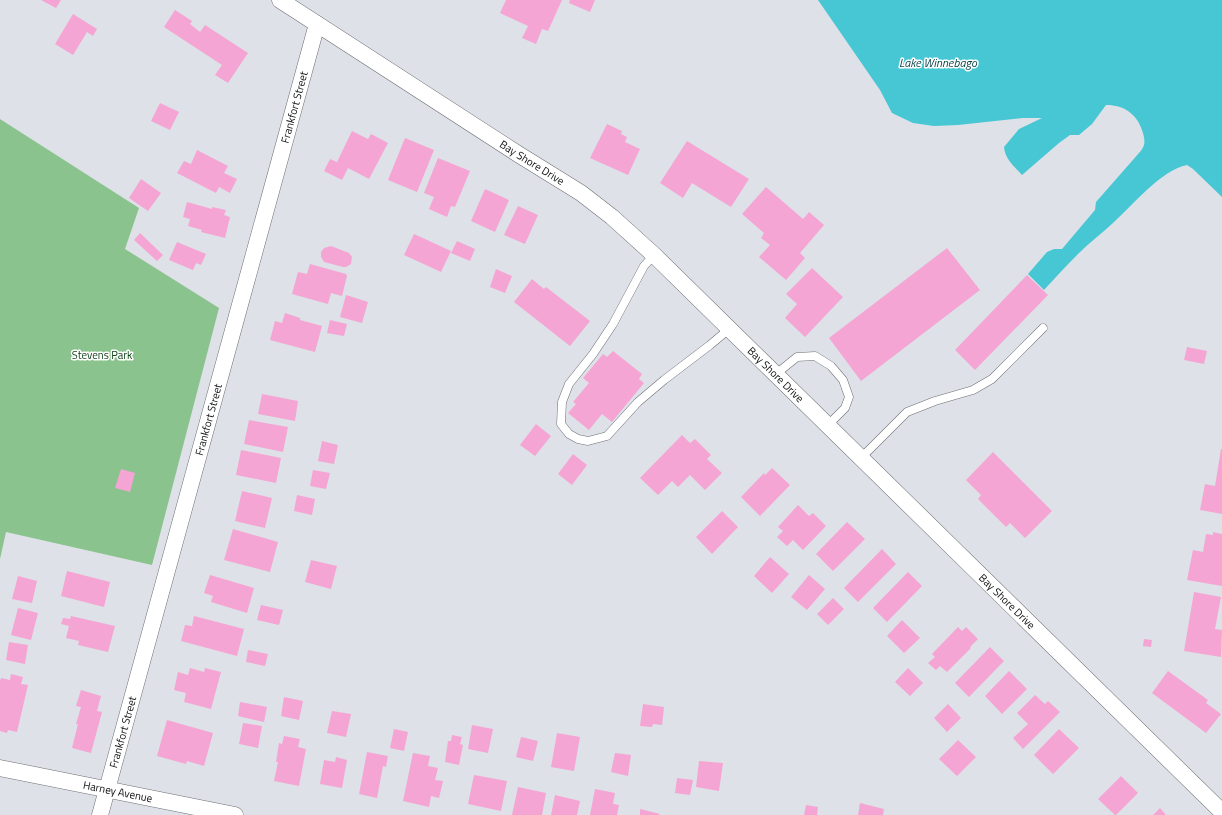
<svg xmlns="http://www.w3.org/2000/svg" width="1222" height="815" viewBox="0 0 1222 815" font-family="'Titillium Web',sans-serif">
  <style>
    .green { fill: #8ac38d }
    .water { fill: #46c7d3 }
    .building { fill: #f5a5d4 }
    .lines { fill: none; stroke-linecap: round; stroke-linejoin: round }
    .service-casing { stroke: #6d6f75; stroke-width: 9 }
    .minor-casing { stroke: #6d6f75; stroke-width: 17 }
    .service { stroke: #fff; stroke-width: 8 }
    .minor { stroke: #fff; stroke-width: 16 }
    .labels { text-anchor: middle; stroke-width: 3; stroke-linejoin: round; paint-order: stroke }
    .street-label { font-size: 11px; fill: #0d0e10; stroke: #fff }
    .park-label { font-size: 11px; fill: #083a12; stroke: #fff }
    .water-label { font-size: 12px; font-style: italic; fill: #0a454a; stroke: #fff }
  </style>
  <rect width="100%" height="100%" fill="#dee1e7"/>
  <path class="green" d="M0,119L139,208L125,249L219,308L152,565L6,532L0,559Z"/>
  <path class="water" d="M818,0H1222V197L1193,169L1187,165C1161,170 1132,206 1113,223C1101,234 1089,243 1078,254C1066,266 1055,278 1044,290L1028,274L1047,252L1054,249H1062L1095,210L1096,202L1139,153C1141,151 1143,148 1144,145C1145,141 1144,137 1143,133C1138,115 1125,105 1106,105L1092,124L1079,135H1070L1059,143L1022,175C1014,166 1005,159 1004,147L1019,129L1042,118H1023L958,125L934,126L913,123L892,113L880,90Z"/>
  <path class="building" d="M41,0H61L56,8Z
    M506,0H562L548,31L542,29L536,44L522,38L528,26L500,13Z
    M570,0H595L590,12L569,3Z
    M175,10L192,21L190,24L200,32L205,25L248,53L228,83L215,75L222,65L164,27Z
    M73,14L97,29L93,36L87,32L73,55L55,44Z
    M160,103L179,112L170,130L151,121Z
    M607,124L622,131L621,134L627,137L625,142L640,149L628,175L590,158Z
    M352,131L368,139L371,134L388,143L369,179L348,168L342,180L324,171L330,159L337,162Z
    M405,138L434,150L417,192L388,180Z
    M687,141L749,179L731,207L692,183L683,198L660,183Z
    M197,150L228,166L224,173L237,179L230,193L219,187L216,193L177,173L184,161L191,164Z
    M438,158L470,171L455,207L451,206L447,217L429,209L434,197L424,193Z
    M141,179L161,193L148,211L129,198Z
    M766,187L803,219L809,212L824,225L800,253L805,258L786,280L759,257L770,245L761,238L764,233L742,214Z
    M485,189L509,200L495,232L471,221Z
    M187,202L212,209V207L226,210L224,215L230,217L225,238L201,232L202,230L188,226L190,219L183,217Z
    M518,206L538,215L525,244L504,235Z
    M140,233L163,255L157,261L134,240Z
    M414,234L451,251L441,272L404,255Z
    M457,241L475,249L470,261L451,253Z
    M177,242L206,254L201,265L196,263L193,270L169,260Z
    M331,246L349,253L352,257L351,264L346,267H343L324,262L321,257V252L324,248Z
    M947,248L980,290L861,381L829,338Z
    M310,264L346,274L347,276L342,296L331,293L328,304L292,294L298,272L307,274Z
    M812,268L843,297L805,337L785,318L797,304L786,294Z
    M496,269L512,276L505,293L490,287Z
    M1027,275L1048,295L975,370L955,350Z
    M532,279L544,289L546,287L590,321L570,346L514,302Z
    M346,295L368,302L362,323L340,317Z
    M285,313L300,318V320L322,326L315,352L270,340L275,321L282,323Z
    M330,320L347,324L344,336L327,333Z
    M1187,347L1207,351L1204,364L1184,360Z
    M613,351L642,374L639,379L644,383L612,422L602,414L589,430L568,413L576,404L573,402L589,383L583,378L603,354L607,357Z
    M262,394L298,401L295,421L258,414Z
    M249,420L288,427L283,452L244,444Z
    M536,424L551,436L535,456L520,445Z
    M682,435L690,443L695,439L711,455L707,459L722,473L705,490L690,475L678,487L672,481L658,495L640,478Z
    M322,441L338,445L334,464L318,461Z
    M1221,449H1222V514L1200,510L1205,484L1215,486Z
    M241,450L281,458L276,483L236,475Z
    M993,452L1052,511L1025,538L1010,523L1006,527L978,499L981,495L966,480Z
    M573,454L587,465L572,485L558,474Z
    M772,468L790,485L760,516L741,497L764,473L765,475Z
    M121,469L135,473L130,492L115,488Z
    M313,470L330,473L326,489L310,486Z
    M242,491L272,498L265,528L235,521Z
    M297,495L315,499L312,515L294,511Z
    M798,505L809,516L813,513L826,526L803,550L793,540L787,546L777,537L783,531L778,527Z
    M722,511L738,527L712,554L696,537Z
    M847,522L865,539L833,571L816,554Z
    M233,529L278,542L270,572L224,560Z
    M1213,532L1222,534V586L1187,580L1193,550L1203,552L1206,534L1213,535Z
    M882,549L896,564L858,602L844,588Z
    M770,557L789,574L772,593L754,576Z
    M311,560L337,566L331,589L305,582Z
    M67,571L110,582L104,607L61,596Z
    M908,572L922,586L887,622L873,608Z
    M210,575L254,588L247,613L211,602L213,596L204,593Z
    M809,575L825,589L807,610L791,597Z
    M18,576L37,581L32,603L12,599Z
    M1194,592L1221,597L1215,629L1222,630L1221,657L1184,651Z
    M833,598L844,609L828,625L817,614Z
    M261,605L283,610L279,625L257,620Z
    M18,608L38,613L31,640L11,635Z
    M71,616L115,626L108,652L78,645L79,641L66,638L69,626L61,624L63,618L70,619Z
    M194,616L244,629L237,656L181,641L185,625L192,626Z
    M902,620L920,638L904,653L887,636Z
    M958,627L962,631L966,627L978,639L970,647L971,648L947,672L940,666L936,670L928,663L935,657L932,654Z
    M1144,639L1152,640L1151,647L1143,646Z
    M9,642L28,645L25,664L6,660Z
    M990,647L1004,661L969,697L955,683Z
    M248,650L268,654L265,666L246,662Z
    M190,668L204,672L205,668L221,672L211,709L184,702L186,693L174,690L178,672L188,675Z
    M908,668L923,683L910,696L895,682Z
    M1009,671L1027,689L1002,714L985,696Z
    M1168,671L1208,700L1206,703L1221,714L1206,733L1152,693Z
    M11,674L23,677L21,684L28,685L17,732L8,730L7,733L0,731V681L1,678L10,680Z
    M81,690L101,696L97,711L102,712L91,753L72,748L78,724H76L81,707L76,706Z
    M1035,695L1045,704L1048,701L1060,712L1023,749L1013,738L1028,724L1017,713Z
    M284,697L303,701L299,720L281,716Z
    M240,702L267,707L264,722L238,716Z
    M643,704L664,707L662,725L653,724L652,727L640,726Z
    M948,704L961,718L947,732L934,718Z
    M332,711L351,714L346,737L327,733Z
    M167,720L213,733L204,766L187,761L186,764L157,756Z
    M243,723L262,726L258,748L239,744Z
    M472,725L493,729L488,753L468,749Z
    M394,729L408,732L404,751L390,748Z
    M1059,729L1079,748L1053,774L1034,755Z
    M557,733L580,737L574,771L551,767Z
    M452,735L462,737L460,744L463,745L459,765L445,762L448,741H451Z
    M284,736L300,739L298,747L306,749L299,786L274,781L278,762H276L279,743L282,744Z
    M521,737L538,741L533,761L516,757Z
    M958,740L976,757L957,776L939,759Z
    M367,752L388,756L386,767L383,766L377,798L359,794Z
    M413,753L430,756L428,766L438,768L435,780L443,781L439,798L431,796L429,807L403,801Z
    M615,753L631,755L628,776L611,772Z
    M336,757L347,760L342,788L320,784L324,760L335,762Z
    M699,761L723,763L719,791L696,787Z
    M474,775L507,781L501,811L468,804Z
    M1121,776L1138,793L1116,815H1115L1098,799Z
    M677,778L693,780L690,795L675,793Z
    M518,787L546,793L542,815H512Z
    M595,789L615,793L613,804L619,805L617,815H590Z
    M555,795L580,801L577,815H551Z
    M860,803L884,809L883,815H858Z
    M806,805L818,807L817,815H804Z
    M1160,808L1166,815H1153Z
    M640,809L660,814L659,815H640Z"/>
  <g class="lines">
    <defs>
      <path id="service" d="M654,255L644,266L613,324L593,354L569,384L562,402L561,424L569,434L578,439L588,441L607,436L638,402L664,380L710,345L729,329
        M776,374L797,357L815,356L831,366L843,380L849,397L845,408L828,425
        M861,458L907,412L935,401L973,390L992,379L1043,328"/>
      <g id="minor">
        <path id="s1" d="M280,0L518,154L581,193L612,217L654,255L1222,812"/>
        <path id="s2" d="M0,768L235,815"/>
        <path id="s3" d="M100,815L317,24"/>
      </g>
    </defs>
    <use href="#service" class="service-casing"/>
    <use href="#minor" class="minor-casing"/>
    <use href="#service" class="service"/>
    <use href="#minor" class="minor"/>
  </g>
  <g class="labels">
    <g class="street-label">
      <text dy="4" stroke="none"><textPath href="#s3" startOffset="734">Frankfort Street</textPath></text>
      <text dy="4" stroke="none"><textPath href="#s1" startOffset="300">Bay Shore Drive</textPath></text>
      <text dy="4" stroke="none"><textPath href="#s1" startOffset="624">Bay Shore Drive</textPath></text>
      <text dy="4" stroke="none"><textPath href="#s3" startOffset="410">Frankfort Street</textPath></text>
      <text dy="4" stroke="none"><textPath href="#s1" startOffset="948">Bay Shore Drive</textPath></text>
      <text dy="4" stroke="none"><textPath href="#s3" startOffset="86">Frankfort Street</textPath></text>
      <text dy="4" stroke="none"><textPath href="#s2" startOffset="120">Harney Avenue</textPath></text>
    </g>
    <g class="park-label">
      <text x="102" y="359">Stevens Park</text>
    </g>
    <g class="water-label">
      <text x="938" y="67">Lake Winnebago</text>
    </g>
  </g>
</svg>
